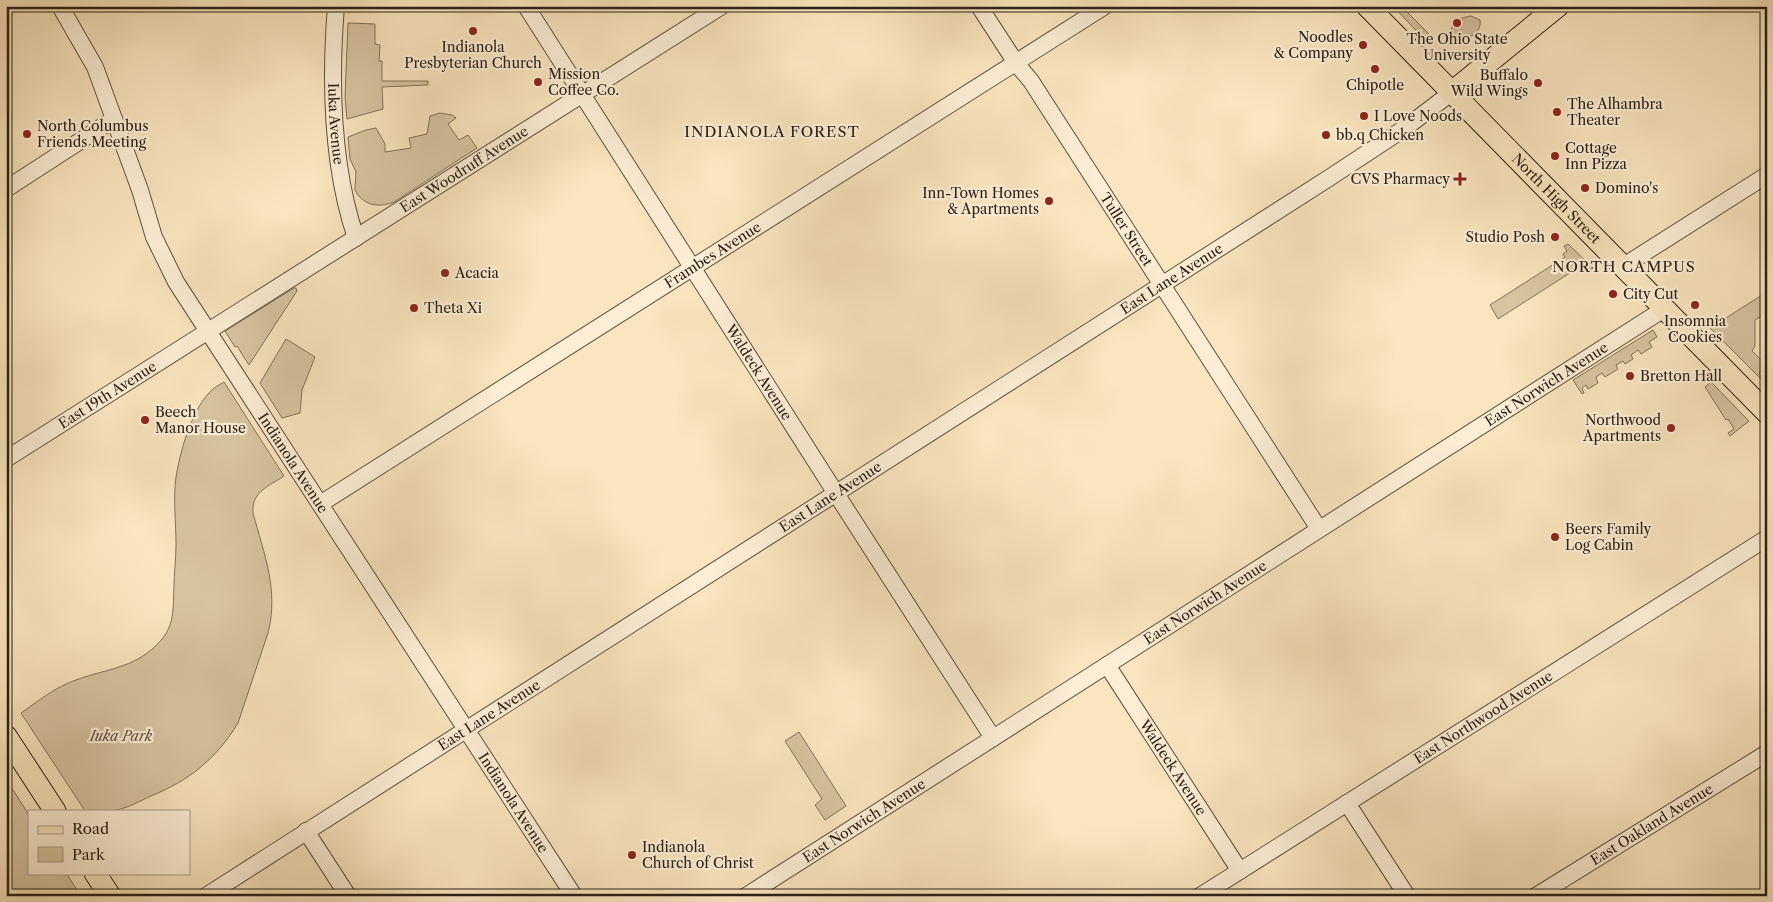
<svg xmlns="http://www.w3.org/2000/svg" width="1773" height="902" viewBox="0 0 1773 902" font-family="'Libre Caslon Text',serif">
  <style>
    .green { fill: #d7c4a1; stroke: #80725c }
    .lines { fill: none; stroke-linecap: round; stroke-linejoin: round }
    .minor-casing { stroke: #5e5240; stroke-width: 18 }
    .major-casing { stroke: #2a2116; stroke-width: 23 }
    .minor { stroke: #fceed5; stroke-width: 16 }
    .major { stroke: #fae5be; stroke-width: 21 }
    .poi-dot { fill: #8f2418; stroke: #fceed5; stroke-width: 2 }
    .labels { text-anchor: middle; stroke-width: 4.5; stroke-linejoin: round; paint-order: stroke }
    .poi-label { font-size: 14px; fill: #2a2116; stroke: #fceed5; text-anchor: start }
    .street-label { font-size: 14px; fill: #2a2116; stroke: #fceed5 }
    .park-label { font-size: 14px; font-style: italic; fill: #5e5240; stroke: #fceed5 }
    .neighbourhood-label { font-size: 15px; letter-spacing: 1px; fill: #2a2116; stroke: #fceed5 }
  </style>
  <rect width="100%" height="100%" fill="#fae5be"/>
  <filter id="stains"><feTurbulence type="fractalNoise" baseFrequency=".004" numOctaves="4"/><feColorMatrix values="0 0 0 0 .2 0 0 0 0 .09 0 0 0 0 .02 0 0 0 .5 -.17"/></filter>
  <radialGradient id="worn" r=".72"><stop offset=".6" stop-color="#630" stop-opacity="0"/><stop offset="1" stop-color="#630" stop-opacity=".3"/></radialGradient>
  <path class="green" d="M1393,6H1401L1429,34L1424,39Z
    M1471,16L1480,20C1483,36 1458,46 1451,30C1453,21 1462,17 1471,16Z
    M348,23L375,24V44L380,45L379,61H382V81H428V85L382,87L383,109L347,119L345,97Z
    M440,113L452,115L456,118L448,124L459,140L468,135L477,148L394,202C379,208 363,206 355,190L356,172L350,159L348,137L366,130L376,128L385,144V152L411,148L409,138L427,134L430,116Z
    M1568,244L1593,268L1585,272L1582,268L1574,273L1573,271L1498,319L1490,305L1565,257L1563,254L1567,251L1564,246Z
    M294,288H296L297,291L249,365L237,346L235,347L225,331Z
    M1767,292V319L1763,315L1755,320V346L1752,351L1767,365L1759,374L1767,382V385L1710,328Z
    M1653,330L1657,337L1649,342L1652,347L1641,354L1638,350L1631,355L1633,359L1625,364L1623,361L1616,365L1618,369L1605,377L1602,373L1596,377L1598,383L1588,389L1586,385L1582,388L1584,393L1582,394L1573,380Z
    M286,339L315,357L302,390L300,413L282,418L260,383Z
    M224,382L284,476C269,486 251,492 253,513C264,554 279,590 268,633L238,723C216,759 190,780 151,796C140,801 128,808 116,810C106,812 94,811 85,811L21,713C34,704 48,693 62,686C100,667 134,673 163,638C175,622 173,605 174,587C174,573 176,559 176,545C176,523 173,499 176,477C180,452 191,412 209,393C213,388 219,385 224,382Z
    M1711,382L1749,421L1730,436L1728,433L1734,429L1728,419L1726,420L1705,387Z
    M799,732L846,806L825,820L815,805L822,799L785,741Z
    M6,779L29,815V873H66L81,896H6Z"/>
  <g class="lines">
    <defs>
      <g id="minor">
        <path id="s1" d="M60,6L95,67L140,190L154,237L176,282L574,896"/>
        <path id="s2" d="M336,6C330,80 332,167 356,238"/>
        <path id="s3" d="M526,6L835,492L993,738"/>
        <path id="s4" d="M979,6L1016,63L1031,81L1319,529"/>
        <path d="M6,189L114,119"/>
        <path d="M1622,267L1767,175"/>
        <path id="s5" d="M6,459L722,6"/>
        <path id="s6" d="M320,504L1105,6"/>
        <path id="s7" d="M1107,665L1240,871"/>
        <path d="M1347,803L1407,896"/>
        <path d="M306,831L348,896"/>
        <path id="s8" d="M206,896L1329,178L1405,128L1451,93"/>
        <path id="s9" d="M746,896L1664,309"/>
        <path id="s10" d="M1200,896L1767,538"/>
        <path id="s11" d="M1536,896L1767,753"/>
      </g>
      <g id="major">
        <path id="s12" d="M1367,6L1767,413"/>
        <path d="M1451,93L1558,6"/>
        <path d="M6,736L55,811"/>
        <path d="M95,873L110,896"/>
      </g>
    </defs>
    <use href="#minor" class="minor-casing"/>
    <use href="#major" class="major-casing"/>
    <use href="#minor" class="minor"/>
    <use href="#major" class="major"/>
  </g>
  <g class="poi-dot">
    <circle cx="1457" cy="23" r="5"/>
    <circle cx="473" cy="31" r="5"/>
    <circle cx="1363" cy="45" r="5"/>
    <circle cx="1375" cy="69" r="5"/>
    <circle cx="538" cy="82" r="5"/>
    <circle cx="1538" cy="83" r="5"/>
    <circle cx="1557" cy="112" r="5"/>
    <circle cx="1364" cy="116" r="5"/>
    <circle cx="27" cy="134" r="5"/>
    <circle cx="1326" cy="135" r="5"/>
    <circle cx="1555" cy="156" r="5"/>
    <path d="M1457.5 171.5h5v5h5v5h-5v5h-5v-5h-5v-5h5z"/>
    <circle cx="1585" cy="188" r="5"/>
    <circle cx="1049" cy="201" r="5"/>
    <circle cx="1555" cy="237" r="5"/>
    <circle cx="445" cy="273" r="5"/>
    <circle cx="1613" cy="294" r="5"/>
    <circle cx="1695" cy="305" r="5"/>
    <circle cx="414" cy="308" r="5"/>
    <circle cx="1630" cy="376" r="5"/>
    <circle cx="145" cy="420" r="5"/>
    <circle cx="1671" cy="428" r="5"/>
    <circle cx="1555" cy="537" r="5"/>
    <circle cx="632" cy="855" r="5"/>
  </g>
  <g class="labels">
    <g class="poi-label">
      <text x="1353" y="42" text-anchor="end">Noodles<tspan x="1353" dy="16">&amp; Company</tspan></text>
      <text x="1457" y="44" text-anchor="middle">The Ohio State<tspan x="1457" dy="16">University</tspan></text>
      <text x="473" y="52" text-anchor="middle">Indianola<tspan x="473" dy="16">Presbyterian Church</tspan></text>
      <text x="548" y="79">Mission<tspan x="548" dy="16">Coffee Co.</tspan></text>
      <text x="1528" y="80" text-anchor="end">Buffalo<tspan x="1528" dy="16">Wild Wings</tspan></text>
      <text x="1375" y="90" text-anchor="middle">Chipotle</text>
      <text x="1567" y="109">The Alhambra<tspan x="1567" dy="16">Theater</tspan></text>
      <text x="1374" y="121">I Love Noods</text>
      <text x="37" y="131">North Columbus<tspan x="37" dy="16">Friends Meeting</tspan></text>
      <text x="1336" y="140">bb.q Chicken</text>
      <text x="1565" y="153">Cottage<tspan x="1565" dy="16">Inn Pizza</tspan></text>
      <text x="1450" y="184" text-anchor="end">CVS Pharmacy</text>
      <text x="1595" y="193">Domino's</text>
      <text x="1039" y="198" text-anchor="end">Inn-Town Homes<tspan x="1039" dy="16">&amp; Apartments</tspan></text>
      <text x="1545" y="242" text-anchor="end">Studio Posh</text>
      <text x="455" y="278">Acacia</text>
      <text x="1623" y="299">City Cut</text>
      <text x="424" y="313">Theta Xi</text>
      <text x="1695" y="326" text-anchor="middle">Insomnia<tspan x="1695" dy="16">Cookies</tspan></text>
      <text x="1640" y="381">Bretton Hall</text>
      <text x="155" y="417">Beech<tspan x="155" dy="16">Manor House</tspan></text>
      <text x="1661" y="425" text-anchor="end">Northwood<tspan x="1661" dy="16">Apartments</tspan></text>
      <text x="1565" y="534">Beers Family<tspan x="1565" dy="16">Log Cabin</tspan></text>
      <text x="642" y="852">Indianola<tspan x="642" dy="16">Church of Christ</tspan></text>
    </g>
    <g class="street-label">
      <text dy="5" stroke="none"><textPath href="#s2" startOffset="118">Iuka Avenue</textPath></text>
      <text dy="5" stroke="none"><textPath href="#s5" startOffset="542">East Woodruff Avenue</textPath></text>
      <text dy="5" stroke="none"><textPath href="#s12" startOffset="270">North High Street</textPath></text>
      <text dy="5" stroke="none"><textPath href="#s4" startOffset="268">Tuller Street</textPath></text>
      <text dy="5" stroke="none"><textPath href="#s6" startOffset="465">Frambes Avenue</textPath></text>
      <text dy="5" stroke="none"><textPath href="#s8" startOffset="1146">East Lane Avenue</textPath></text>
      <text dy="5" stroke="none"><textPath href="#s3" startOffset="434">Waldeck Avenue</textPath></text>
      <text dy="5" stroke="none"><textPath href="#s9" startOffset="950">East Norwich Avenue</textPath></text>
      <text dy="5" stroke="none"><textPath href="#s5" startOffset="120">East 19th Avenue</textPath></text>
      <text dy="5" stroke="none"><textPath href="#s1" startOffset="516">Indianola Avenue</textPath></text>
      <text dy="5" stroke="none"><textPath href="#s8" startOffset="741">East Lane Avenue</textPath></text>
      <text dy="5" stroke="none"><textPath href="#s9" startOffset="545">East Norwich Avenue</textPath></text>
      <text dy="5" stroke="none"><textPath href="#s8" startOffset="336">East Lane Avenue</textPath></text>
      <text dy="5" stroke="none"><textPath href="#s10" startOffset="335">East Northwood Avenue</textPath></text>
      <text dy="5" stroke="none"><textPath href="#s7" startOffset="122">Waldeck Avenue</textPath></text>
      <text dy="5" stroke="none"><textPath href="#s1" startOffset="921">Indianola Avenue</textPath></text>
      <text dy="5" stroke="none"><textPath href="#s9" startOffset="140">East Norwich Avenue</textPath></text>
      <text dy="5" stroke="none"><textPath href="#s11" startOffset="136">East Oakland Avenue</textPath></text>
    </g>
    <g class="park-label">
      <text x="121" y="741">Iuka Park</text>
    </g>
    <g class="neighbourhood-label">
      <text x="772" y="137">INDIANOLA FOREST</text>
      <text x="1624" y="272">NORTH CAMPUS</text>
    </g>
  </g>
  <rect width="1773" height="902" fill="none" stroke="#fae5be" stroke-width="25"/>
  <rect x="8" y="8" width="1758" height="887" fill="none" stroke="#2a2116" stroke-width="2.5"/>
  <rect x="12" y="12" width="1748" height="877" fill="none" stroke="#2a2116"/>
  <rect x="28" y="810" width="162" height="65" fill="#fceed5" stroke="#a89c89"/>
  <rect x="38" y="826" width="25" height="8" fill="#fae5be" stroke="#a89c89"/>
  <text x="72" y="834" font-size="15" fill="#2a2116">Road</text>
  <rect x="38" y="847" width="25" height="15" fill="#d7c4a1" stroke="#a89c89"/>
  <text x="72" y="860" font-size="15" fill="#2a2116">Park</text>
  <rect width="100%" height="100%" filter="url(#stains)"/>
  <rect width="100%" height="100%" fill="url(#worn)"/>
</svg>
